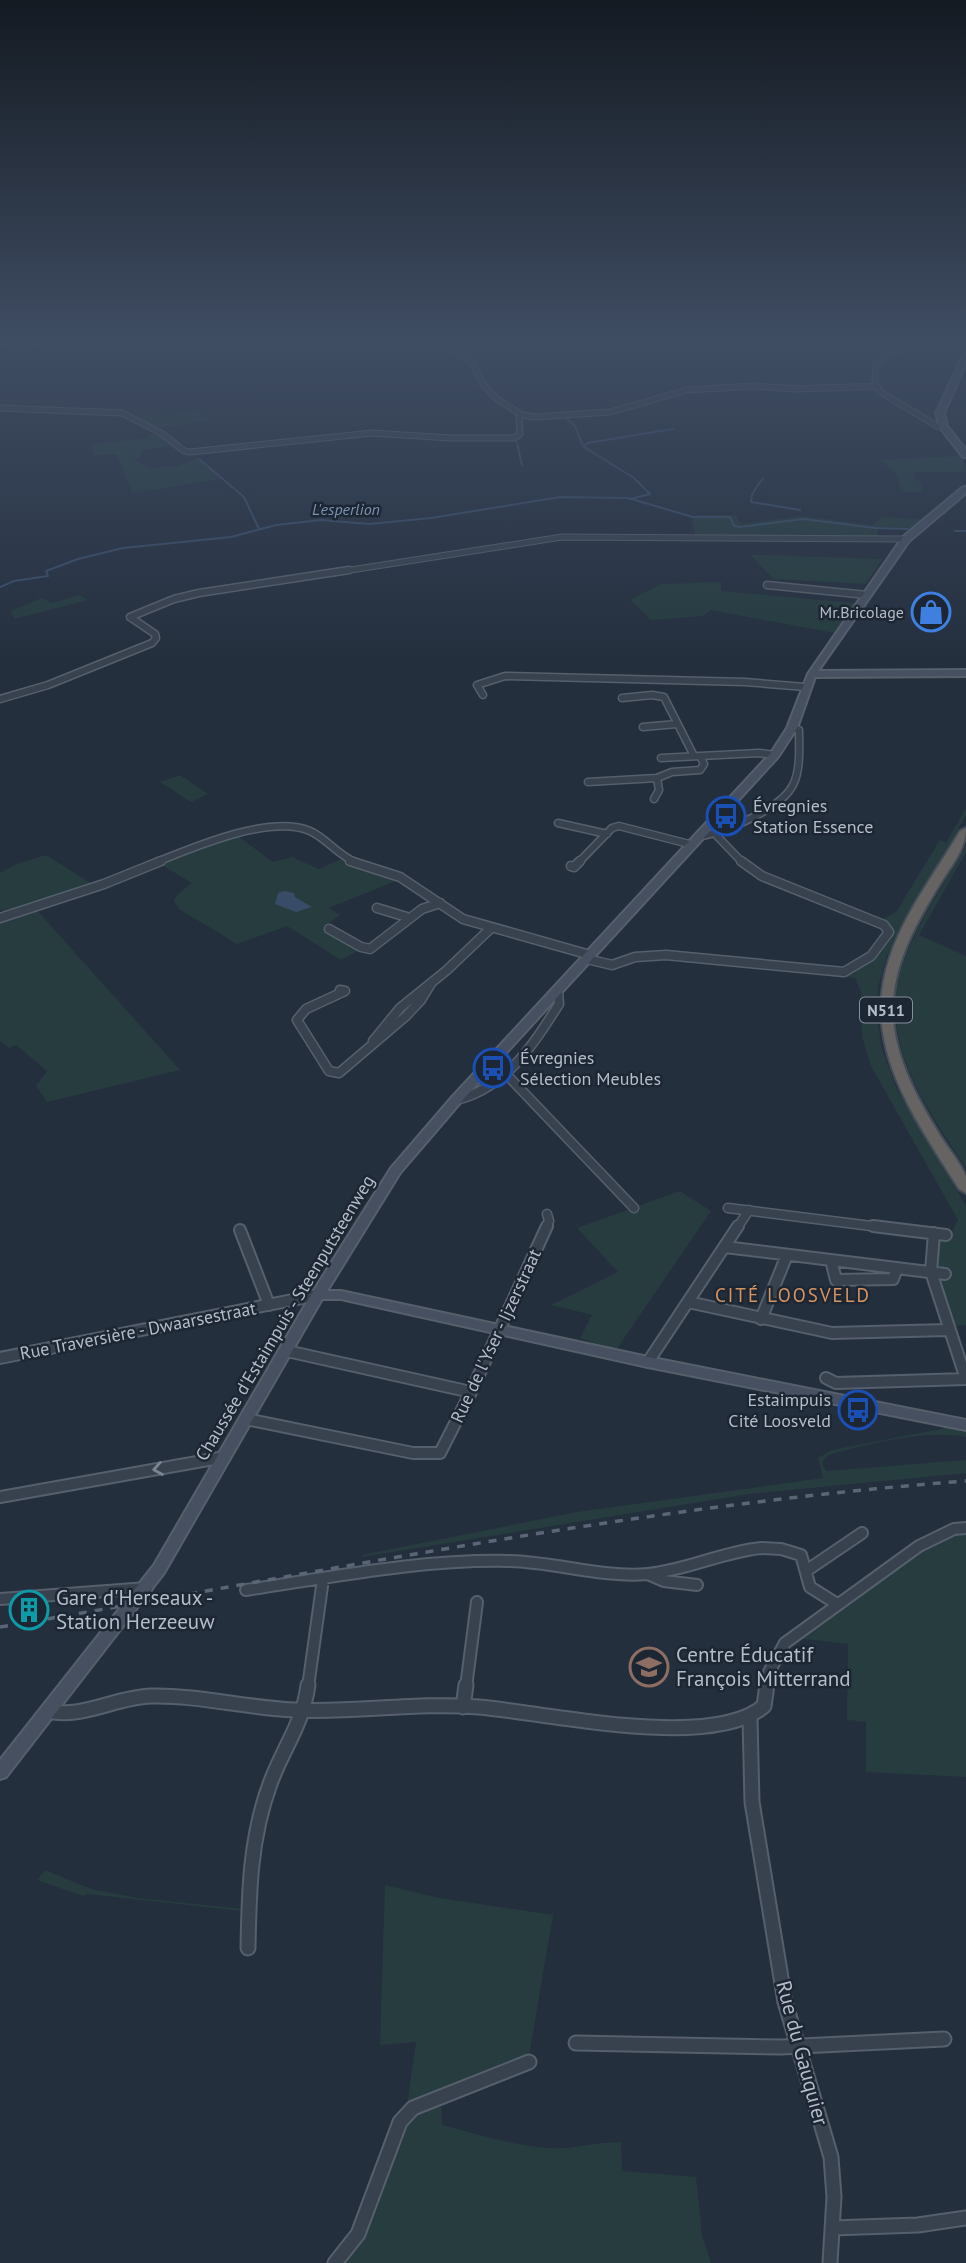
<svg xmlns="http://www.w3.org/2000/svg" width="966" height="2263" viewBox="0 0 966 2263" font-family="'PT Sans',sans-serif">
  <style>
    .green { fill: #263c3f }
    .water { fill: #394c67 }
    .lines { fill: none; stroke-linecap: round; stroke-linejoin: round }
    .stream { stroke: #394c67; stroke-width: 2 }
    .minor-far4-casing { stroke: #565f6c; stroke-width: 7 }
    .minor-far3-casing { stroke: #565f6c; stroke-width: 9 }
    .minor-far2-casing { stroke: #565f6c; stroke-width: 11 }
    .minor-far1-casing { stroke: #565f6c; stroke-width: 14 }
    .minor-casing { stroke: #565f6c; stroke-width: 17 }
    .secondary-casing { stroke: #565f6c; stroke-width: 4 }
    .trunk-casing { stroke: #434c59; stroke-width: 4 }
    .minor-far4 { stroke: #38414e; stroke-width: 5 }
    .minor-far3 { stroke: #38414e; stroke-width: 6 }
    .minor-far2 { stroke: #38414e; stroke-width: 8 }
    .minor-far1 { stroke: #38414e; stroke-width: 10 }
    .minor { stroke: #38414e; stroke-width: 13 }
    .secondary { fill: #465061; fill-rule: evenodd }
    .trunk { fill: #656462; fill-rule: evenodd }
    .rail { stroke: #5a6575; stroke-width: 3.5; stroke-dasharray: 8 8; stroke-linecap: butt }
    .oneway { stroke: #7c8592 }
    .labels { text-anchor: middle; stroke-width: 5; stroke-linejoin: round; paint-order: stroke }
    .far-water-label { font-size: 16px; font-style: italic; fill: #7c92b1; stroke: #1d2633 }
    .far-poi-label { font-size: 16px; fill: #b4bcc9; stroke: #1d2633; text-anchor: end }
    .shield { fill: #1d2633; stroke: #878f9c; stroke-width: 2 }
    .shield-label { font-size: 16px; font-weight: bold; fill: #b4bcc9 }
    .poi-label { font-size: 18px; fill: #b4bcc9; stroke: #1d2633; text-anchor: start }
    .street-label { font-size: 18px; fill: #b4bcc9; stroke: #1d2633 }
    .neighbourhood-label { font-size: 19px; letter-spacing: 2px; fill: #d59563; stroke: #1d2633 }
    .near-poi-label { font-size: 21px; fill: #b4bcc9; stroke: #1d2633; text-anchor: start }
    .near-street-label { font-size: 21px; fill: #b4bcc9; stroke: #1d2633 }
  </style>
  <rect width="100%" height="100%" fill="#242f3e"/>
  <path class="green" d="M199,410L211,421L154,428L167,435H172L182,444L142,450L141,460L130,456L149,468L178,466L197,458L220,479L132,494L117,454L93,455L92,444L150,438L148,435L157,434L132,419Z
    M962,456L966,472H913L916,480L921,482L923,492H901L896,473L880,460Z
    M697,515H736L740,523L744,524L802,516L872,525L881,517L922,519L911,528L877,527L879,539L585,537L520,544L517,541L597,534L695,535L692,519Z
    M751,555H759L882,559L866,584L773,579Z
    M721,582V591L855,603L834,633L711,610L703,616L651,620L630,600L662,584Z
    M80,595L88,600L14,619L11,611L41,598L53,603Z
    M180,775L208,794L191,802L160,782Z
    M966,808V815L887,956L879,984L876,1011L882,1049L897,1089L966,1206V1325L953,1326L938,1279L948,1278L949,1272L936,1268L939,1238L951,1233L958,1220L871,1066L862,1037L861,992L855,978L801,973V969L855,974L851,970L891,934L879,921L896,912L940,840L946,843Z
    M232,832L273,862L292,857L319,869L346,857L403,878L329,908L340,915L322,928L358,951L341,960L287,926L237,944L179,909L174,901L178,894L192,883L155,861Z
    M966,846V852L919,935L966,956V1168C926,1108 874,1036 904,960C919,920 945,883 966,846Z
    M46,855L94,885L35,908L180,1070L47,1102L36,1086L47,1071L16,1045L9,1048L0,1041V920L7,917L0,909V873L14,865Z
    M680,1191L711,1211L616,1350L580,1338L592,1315L551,1305L618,1272L577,1228Z
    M951,1427L966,1429V1437C926,1429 868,1444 828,1455L822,1463L826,1471L966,1460V1473L749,1494L362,1557V1555L577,1512L823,1478L818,1458L832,1450Z
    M966,1532V1777L866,1772V1722L847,1720L848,1644L798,1638L926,1546Z
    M45,1870L91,1889L137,1898L243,1909L242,1911L88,1894L83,1896L37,1880Z
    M385,1885L439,1898L553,1915L529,2056L407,2106L416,2042L380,2045Z
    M441,2100L442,2125C482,2135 525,2150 566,2148C585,2146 602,2142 621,2142L622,2171L696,2177L702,2235L711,2263H342L358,2246L404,2119Z"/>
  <path class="water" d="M284,891L294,893L295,897L312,907L296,912L275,904L278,893Z"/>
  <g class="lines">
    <path class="stream" d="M538,339L539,343L634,339
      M644,339L654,358
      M565,417L575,426L583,446
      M516,439L522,465
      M199,459L244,497L259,529
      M763,478L752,494L751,502L800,510
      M630,499L650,494L634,478L584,447L587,443L673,429
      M955,531H966
      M0,587L14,581L48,576L46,571L78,559L123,548L231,537L276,525L321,520L369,524L431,518L560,497L628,498L693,517H730L734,526L740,527L803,519L875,528L908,529"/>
    <defs>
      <path id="minor-far4" d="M437,339L473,364L482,383L497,399L522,415L535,417L610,412L687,390L755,386L796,389L877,386
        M936,339L892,353L876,363L875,381L879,391L937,426H943
        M0,344L75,339
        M0,408L122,413L161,433L184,451L190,452L372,433L450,438H514L520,434L519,418L522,415
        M338,572L562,537L906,539"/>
      <path id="minor-far3" d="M767,585L867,595
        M483,695L477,685L505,676L745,682L805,687
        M622,698L652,695L664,697L694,756
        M0,699L48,685L152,643L156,638L155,634L130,617L174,599L199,593L349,570
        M643,727L677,724
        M661,758L759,753L775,755
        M588,782L657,778
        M654,799L659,790L657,778L672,772L700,770L704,764L700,756
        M558,823L607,834
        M716,835L742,862
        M702,836C727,831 781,809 793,785C801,769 799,747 799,730L792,728
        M157,862C194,847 271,814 310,831C326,838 338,855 355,862
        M579,862L612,828L619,826L693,845"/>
      <path id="minor-far2" d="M350,861L400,877L463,919L590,955
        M571,866L574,867L580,861
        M377,908L410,918
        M0,918L104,884L161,861
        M329,929L361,947L370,949L422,909L440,903
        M587,959L612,965L635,957L666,955L844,972L871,956L889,932L884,925L762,876L741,861
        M339,993L340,990L345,991L306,1009L297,1020L329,1071L339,1073L406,1016L421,1000L432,982
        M373,1041L400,1008L447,970L490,929
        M507,1075L634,1208
        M456,1100C506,1088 533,1045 559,1004L558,991
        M728,1208L887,1228
        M546,1228L549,1221L547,1214
        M737,1228L749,1210"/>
      <path id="minor-far1" d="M873,1226L946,1235
        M240,1230L269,1305
        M934,1233L931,1272L966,1379
        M725,1247L945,1274
        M831,1260L836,1280L893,1279L897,1268
        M688,1302L832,1333L948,1330
        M761,1319L787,1255
        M287,1351L471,1392
        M0,1358L318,1295
        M648,1362L738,1226
        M826,1378L836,1383L966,1379
        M246,1419L413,1453H440L471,1392L547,1226
        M0,1497L225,1457
        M806,1571L862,1533
        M650,1575L664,1581L697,1585
        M246,1590C333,1577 422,1559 510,1561C556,1562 601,1578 648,1574C687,1570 722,1552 761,1548L781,1549L801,1555L810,1587L837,1604
        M0,1599L147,1588
        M308,1687L323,1579
        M466,1687L477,1602
        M767,1687L769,1672L785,1643L919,1546L954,1529L966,1528"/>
      <path id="minor" d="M463,1707L466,1685
        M48,1711C82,1719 116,1697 151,1696C198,1695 247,1708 294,1710C355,1713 418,1702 479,1707C548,1713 711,1751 764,1706L767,1685
        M750,1718L752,1802L785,2002L831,2157L834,2197L830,2263
        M248,1948C249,1892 250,1838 270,1784C283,1748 303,1724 308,1685
        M576,2043L781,2047L944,2039
        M832,2228L918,2225L966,2218
        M335,2263L358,2234L400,2122L413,2108L529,2062"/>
      <path id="secondary" d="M966,354V363L944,413L947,426L966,450V457H963L939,426L936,413L963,356Z
        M963,487H966V493L909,541L818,671L966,670V676L815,677L797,728L778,757L460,1103L400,1173L327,1291H341L648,1357L966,1420V1430L648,1367L341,1299H322L164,1573L6,1777L0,1779V1760L154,1565L311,1295L391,1168L452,1097L771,753L787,728L808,674L903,537Z"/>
      <path id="trunk" d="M966,828C966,849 951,866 940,884C915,925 890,969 893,1018C896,1059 917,1098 938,1132C945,1145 962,1164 966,1177C966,1182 966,1189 966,1193L959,1189C915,1118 859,1045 890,957C905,912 936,872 960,831Z"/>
    </defs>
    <use href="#minor-far4" class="minor-far4-casing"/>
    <use href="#minor-far3" class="minor-far3-casing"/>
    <use href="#minor-far2" class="minor-far2-casing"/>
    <use href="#minor-far1" class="minor-far1-casing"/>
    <use href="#minor" class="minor-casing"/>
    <use href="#secondary" class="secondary-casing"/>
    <use href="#trunk" class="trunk-casing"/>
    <use href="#minor-far4" class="minor-far4"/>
    <use href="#minor-far3" class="minor-far3"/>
    <use href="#minor-far2" class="minor-far2"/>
    <use href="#minor-far1" class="minor-far1"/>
    <use href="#minor" class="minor"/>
    <use href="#secondary" class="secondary"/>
    <use href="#trunk" class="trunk"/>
    <path class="rail" d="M0,1627C321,1573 641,1505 966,1481"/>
  </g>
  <defs><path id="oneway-chevron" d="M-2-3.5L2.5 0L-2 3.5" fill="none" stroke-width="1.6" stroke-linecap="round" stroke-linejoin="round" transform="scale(1.75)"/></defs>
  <use class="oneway" href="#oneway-chevron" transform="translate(158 1469) rotate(170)"/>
  <linearGradient id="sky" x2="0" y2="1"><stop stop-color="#141a22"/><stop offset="0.52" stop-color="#3f4d63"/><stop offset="1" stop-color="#3f4d63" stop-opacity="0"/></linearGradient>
  <rect width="966" height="656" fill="url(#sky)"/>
  <defs>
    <symbol id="shop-ring" viewBox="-11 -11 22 22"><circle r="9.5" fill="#1d2633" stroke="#3f7fe0" stroke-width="1.5"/><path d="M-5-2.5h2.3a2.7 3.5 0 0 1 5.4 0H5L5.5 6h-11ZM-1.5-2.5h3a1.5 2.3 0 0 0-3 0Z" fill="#3f7fe0"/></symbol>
    <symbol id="bus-ring" viewBox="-11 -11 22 22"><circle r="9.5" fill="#1d2633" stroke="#1a4fb4" stroke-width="1.5"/><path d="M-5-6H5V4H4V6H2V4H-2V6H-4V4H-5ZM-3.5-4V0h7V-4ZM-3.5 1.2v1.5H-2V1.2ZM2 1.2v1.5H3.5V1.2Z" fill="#1a4fb4"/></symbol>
    <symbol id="building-ring" viewBox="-11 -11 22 22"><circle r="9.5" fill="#1d2633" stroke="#0f9aa8" stroke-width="1.5"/><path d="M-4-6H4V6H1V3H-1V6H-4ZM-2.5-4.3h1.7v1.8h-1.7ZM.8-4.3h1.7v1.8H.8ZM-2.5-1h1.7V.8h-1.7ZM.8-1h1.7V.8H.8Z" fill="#0f9aa8"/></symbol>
    <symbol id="school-ring" viewBox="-11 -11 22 22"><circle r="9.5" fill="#1d2633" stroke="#8d6e63" stroke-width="1.5"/><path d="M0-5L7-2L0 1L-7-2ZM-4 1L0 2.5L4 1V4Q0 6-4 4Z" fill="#8d6e63"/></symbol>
  </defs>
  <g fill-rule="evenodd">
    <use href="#shop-ring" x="909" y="590" width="44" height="44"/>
    <use href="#bus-ring" x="704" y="794" width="44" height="44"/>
    <use href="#bus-ring" x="471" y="1046" width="44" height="44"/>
    <use href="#bus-ring" x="836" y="1388" width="44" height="44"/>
    <use href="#building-ring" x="7" y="1588" width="44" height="44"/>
    <use href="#school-ring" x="627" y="1645" width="44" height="44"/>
  </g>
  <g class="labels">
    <g class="far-water-label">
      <text x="346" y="515">L'esperlion</text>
    </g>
    <g class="far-poi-label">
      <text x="904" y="618">Mr.Bricolage</text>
    </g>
    <rect class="shield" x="860" y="997.5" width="52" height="25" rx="5"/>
    <g class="shield-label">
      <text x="886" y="1016">N511</text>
    </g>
    <g class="poi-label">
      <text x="753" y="812">Évregnies<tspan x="753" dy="21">Station Essence</tspan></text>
      <text x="520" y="1064">Évregnies<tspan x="520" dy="21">Sélection Meubles</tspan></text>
      <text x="831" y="1406" text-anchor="end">Estaimpuis<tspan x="831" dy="21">Cité Loosveld</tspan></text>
    </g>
    <g class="street-label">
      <text transform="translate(285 1318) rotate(-59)" y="6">Chaussée d'Estaimpuis - Steenputsteenweg</text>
      <text transform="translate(138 1331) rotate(-11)" y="6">Rue Traversière - Dwaarsestraat</text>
      <text transform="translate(496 1336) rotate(-65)" y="6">Rue de l'Yser - Ijzerstraat</text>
    </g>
    <g class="neighbourhood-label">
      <text x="793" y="1302">CITÉ LOOSVELD</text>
    </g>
    <g class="near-poi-label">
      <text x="56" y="1605">Gare d'Herseaux -<tspan x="56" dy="24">Station Herzeeuw</tspan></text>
      <text x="676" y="1662">Centre Éducatif<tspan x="676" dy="24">François Mitterrand</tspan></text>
    </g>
    <g class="near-street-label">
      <text transform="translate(802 2053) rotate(75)" y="7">Rue du Gauquier</text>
    </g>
  </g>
</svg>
